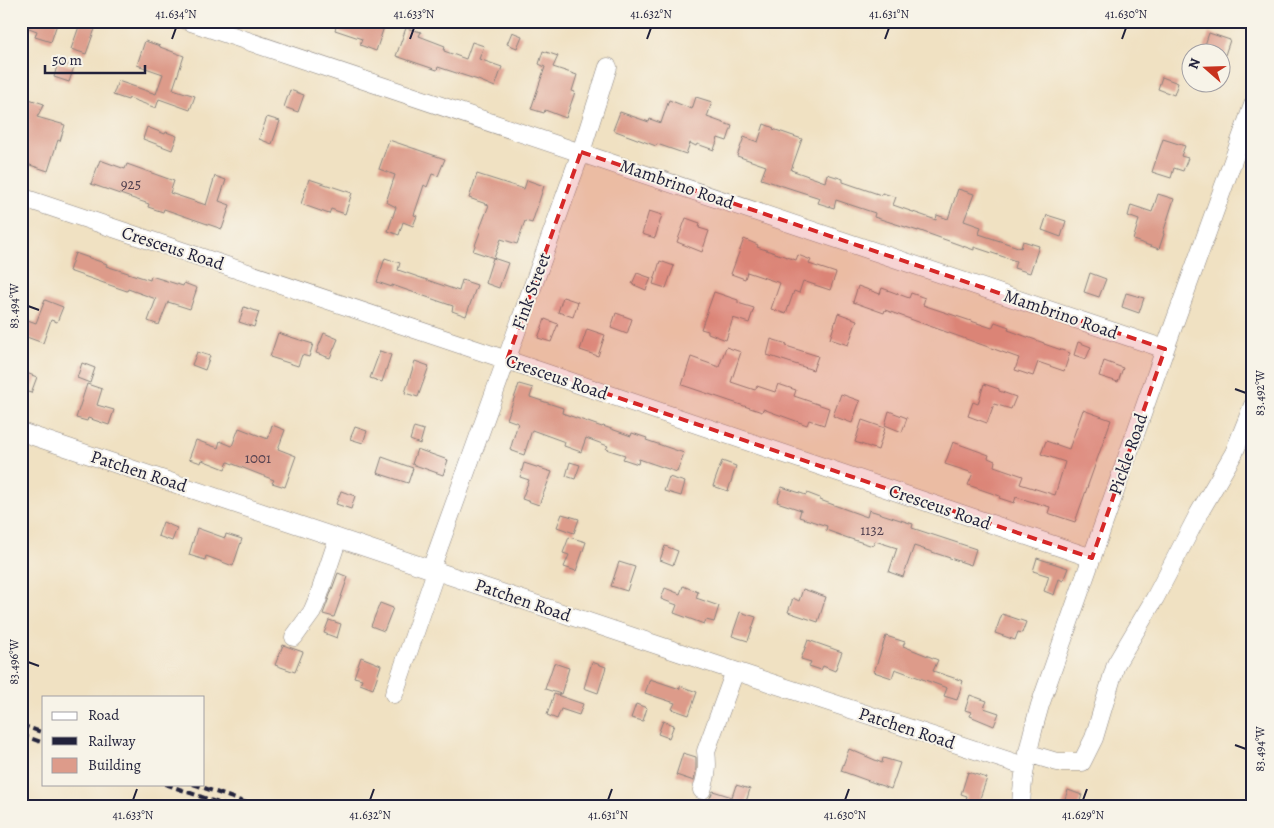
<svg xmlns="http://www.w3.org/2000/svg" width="1274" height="828" viewBox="0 0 1274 828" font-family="Alegreya,serif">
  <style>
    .building { fill: #dd9b8a }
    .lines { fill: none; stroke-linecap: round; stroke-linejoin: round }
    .minor-casing { stroke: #89827e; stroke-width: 19 }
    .minor { stroke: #fff; stroke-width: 18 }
    .rail { stroke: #22223b; stroke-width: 4; stroke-dasharray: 8 4; stroke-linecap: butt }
    .marked { fill: #d62828; fill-opacity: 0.2; stroke: #d62828; stroke-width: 4; stroke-dasharray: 10 6; stroke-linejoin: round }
    .ticks { fill: none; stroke: #22223b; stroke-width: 2 }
    .labels { text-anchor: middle; stroke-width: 4; stroke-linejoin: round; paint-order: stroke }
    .number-label { font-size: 15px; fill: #51404f }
    .street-label { font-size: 18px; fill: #22223b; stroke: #f7f3e8 }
    .neatline { fill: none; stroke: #22223b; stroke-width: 2 }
    .ticks-label { font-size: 12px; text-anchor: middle; fill: #22223b }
  </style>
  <rect width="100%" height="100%" fill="#f7f3e8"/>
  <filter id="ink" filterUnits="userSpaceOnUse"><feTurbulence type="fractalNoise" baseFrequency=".02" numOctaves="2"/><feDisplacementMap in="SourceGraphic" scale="10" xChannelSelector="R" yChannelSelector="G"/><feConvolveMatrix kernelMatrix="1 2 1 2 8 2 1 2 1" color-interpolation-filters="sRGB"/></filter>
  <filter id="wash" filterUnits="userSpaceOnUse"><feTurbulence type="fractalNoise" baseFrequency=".0096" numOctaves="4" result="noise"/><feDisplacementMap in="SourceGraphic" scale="20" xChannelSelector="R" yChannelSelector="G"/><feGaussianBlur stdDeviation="1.12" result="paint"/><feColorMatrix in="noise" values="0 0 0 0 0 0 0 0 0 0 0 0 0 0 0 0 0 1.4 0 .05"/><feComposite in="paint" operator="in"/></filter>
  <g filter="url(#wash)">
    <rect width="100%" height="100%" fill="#f0e1c2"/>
    <g id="blocks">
      <path class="building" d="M21,21H58L51,42L35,37L37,31L21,25Z
        M81,21L96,26L86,54L71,49Z
        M338,21H386L376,51L360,45L362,39L335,30Z
        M406,28L421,32L419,36L445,46L444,51L466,59L472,42L484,46L479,59L502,67L495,87L478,80L438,67L437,70L396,56Z
        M512,32L522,36L517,48L507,44Z
        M1209,33L1230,40L1225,55L1222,54V52H1217L1204,48Z
        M145,41L160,46V47L184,56L173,89L195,96L190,110L159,99L156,108L129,98L128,100L113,95L118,81L156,94L163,74L137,65Z
        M543,51L558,56L553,67L577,75L572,91L575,92L566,118L545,110L544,113L531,109L545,67L539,64Z
        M58,62L74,67L69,82L54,77Z
        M1162,77L1178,83L1174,95L1158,89Z
        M290,90L304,95L298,112L284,107Z
        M696,97L712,102L707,117L732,126L727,141L718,138L714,150L697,144L696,146L690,143L686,154L657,144L656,146L613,130L620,112L649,122L650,119L661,123L669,100L692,109Z
        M26,98L44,104L37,117L65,125L60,141L58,140L48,171L21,162V113Z
        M267,117L280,121L272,144L259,139Z
        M764,124L774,128L773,129L802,139L791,170L825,182L827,174L843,179V182L881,195L882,193L896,197L893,205L936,220L937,215L948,219L958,189L974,194L964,221L981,227L979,234L1021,248L1023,241L1039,246L1030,273L1014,268L1016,261L974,247V250L918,230V231L874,217L875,213L836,200L834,208L818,203L820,198L761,179L766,166L737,156L744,137L758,142Z
        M147,127L165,134L166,132L177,136L172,150L143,139Z
        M1163,139L1185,146L1181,156L1188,158L1183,171L1174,168L1171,178L1152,172Z
        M389,140L445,159L438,176L432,174L427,187L424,185L414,215L417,216L413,226L403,222L399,235L388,231L396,207L386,202L395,175L379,169Z
        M100,160L125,169L127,164L174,181L170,193L206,205L215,176L226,180L219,201L230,205L222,229L164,209L163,212L148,207L149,204L91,184Z
        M477,174L524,189L527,180L544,186L532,223L525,221L517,244L501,239L494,258L473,251L480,232L479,231L489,205L469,198Z
        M309,179L352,193L345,214L331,209L329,214L301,204Z
        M1158,194L1174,199L1163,233L1164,234L1159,249L1133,240L1139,220L1128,216L1131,205L1152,212Z
        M649,211L662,215L655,238L642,234Z
        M1047,215L1066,221L1061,237L1042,230Z
        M686,218L700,223L699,228L709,231L702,252L677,242Z
        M744,239L758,245L757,247L796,260L798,255L811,260L809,264L836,273L830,290L803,281L799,293L794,291L786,314L771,309L780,283L747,272L745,279L731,274Z
        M75,253L107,264L106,266L150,280L151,276L183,286L184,283L197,288L190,309L168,302L159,325L148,321L156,299L128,289L127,291L69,271Z
        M385,258L400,263L398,270L459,291L462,280L477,285L466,316L452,311L453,306L392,285V287L377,282Z
        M493,258L508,263L499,288L485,283Z
        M660,261L674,266L666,288L653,284Z
        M637,273L651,278L646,290L632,284Z
        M1090,273L1106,279L1099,297L1084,292Z
        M858,286L880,294L882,288L909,298L911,293L925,298L923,305L992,328L995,322L1009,327L1008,330L1044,343V344L1070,353L1064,371L1038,362L1033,376L1015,370L1019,358L885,310L884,313L853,302Z
        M714,292L738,300V303L754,308L749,323L733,318L726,340L708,333V331L701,329Z
        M1126,293L1144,298L1139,313L1122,307Z
        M563,297L578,302L573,317L558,312Z
        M45,300L63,307L57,322L51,320L43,343L21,335V329L25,319L36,323Z
        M244,307L259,312L254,327L239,322Z
        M616,313L632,319L627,334L611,328Z
        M838,313L857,320L848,345L830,339Z
        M545,319L558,324L551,342L538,338Z
        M587,329L605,335L598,356L580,350Z
        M278,333L313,344L309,357L302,355L298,366L270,357Z
        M324,333L338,339L330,358L316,353Z
        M771,339L787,344L786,346L818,356L813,370L767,355Z
        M1078,342L1091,347L1086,359L1074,355Z
        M726,347L741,352L731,382L755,390L757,386L775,392L778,384L796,390L794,396L829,408L824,425L809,420L807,425L763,409L762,412L682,385L691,357L719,367Z
        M380,351L391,355L382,382L370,378Z
        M197,352L210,356L205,370L192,365Z
        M415,361L429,366L418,397L405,393Z
        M1104,361L1123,368L1118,382L1099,376Z
        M82,363L95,368L90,383L77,378Z
        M21,371L37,377L31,393L21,390Z
        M87,384L102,389L97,405L114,410L109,425L88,418L87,421L76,418Z
        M519,384L533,388L530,397L563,408L562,413L602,427L603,426L631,436L632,433L647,438L646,440L684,453L677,472L639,459L638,464L623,459L625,455L606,449L608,446L586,438L581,452L564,446L565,442L532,430L524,455L510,450L518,423L507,419Z
        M984,384L999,389V391L1016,397L1011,409L994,404L987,423L968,416L973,402L978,404Z
        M841,394L860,401L852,423L833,416Z
        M1083,410L1111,420L1075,522L1048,513L1050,507L1016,497L1014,503L999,498L1000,496L968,485L973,473L945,464L953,442L989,455L988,458L995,461L994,466L1023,476L1020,484L1055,495L1065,462L1041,454L1046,441L1069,449Z
        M889,411L907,418L902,432L885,425Z
        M862,420L885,428L878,450L855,442Z
        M272,425L285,430L278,449L296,456L285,487L272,483L274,480L228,462L225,469L202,460L201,463L189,459L196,440L218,448L220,441L232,446L239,428L268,439Z
        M355,427L367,431L363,443L350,439Z
        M414,427L424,430L420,444L410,440Z
        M417,449L448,460L443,475L412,464Z
        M382,457L413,468L408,483L377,473Z
        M722,461L736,466L728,491L713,486Z
        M570,462L580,465L575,479L566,476Z
        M524,463L552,472L539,505L522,499L529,480L520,477Z
        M669,477L685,482L681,496L664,491Z
        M782,487L806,495L807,493L820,498V500L867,517L869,510L913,524L912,528L976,549L971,565L914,546L903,577L889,572L897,548L875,541L873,546L848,538L826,530L827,526L799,517L801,510L777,502Z
        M341,491L355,496L351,509L336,504Z
        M562,514L579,519L574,533L557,527Z
        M163,522L177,528L172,541L158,536Z
        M197,528L225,538L226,534L242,539L233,566L206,556L205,560L189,555Z
        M569,537L586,542L576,571L564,567L569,555L563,553Z
        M665,546L678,551L673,565L660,560Z
        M1037,558L1068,568L1063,581L1059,579L1054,595L1044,591L1049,576L1033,571Z
        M619,562L635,567L627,591L611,586Z
        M338,573L348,577L334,617L323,614Z
        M683,586L698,592L696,598L719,606L714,622L706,620L704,624L674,613L677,605L661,599L665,588L680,594Z
        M803,589L826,597L818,622L788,612L793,598L799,601Z
        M380,603L393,608L384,631L371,626Z
        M740,612L756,617L748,641L732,636Z
        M1002,614L1026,622L1022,633L1018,632L1015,640L995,633Z
        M329,620L341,624L337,638L324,633Z
        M886,636L905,642L903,646L938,660L933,671L963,681L957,700L944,696L947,688L895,669L892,678L874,672Z
        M808,640L842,652L835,671L823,666L821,670L809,666L811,662L801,659Z
        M283,645L303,652L295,672L275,665Z
        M361,657L381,665L373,689L360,684L362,679L354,677Z
        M592,662L606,667L598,693L584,688Z
        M554,663L569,668L561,694L545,689Z
        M650,679L680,689V686L697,692L689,715L672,709L675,703L645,693Z
        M554,694L583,704L579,715L561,709L557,719L547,715Z
        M970,695L987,701L984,708L999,713L994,726L970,716L971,712L965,710Z
        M636,704L647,708L643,721L631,718Z
        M663,721L674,725L669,738L658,734Z
        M849,749L882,763L883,758L900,763L891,789L841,771Z
        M683,753L696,757V769L694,781L676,775Z
        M968,772L987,778L977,807H964L967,796L961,794Z
        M736,785L750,789L746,802L754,805V807H721L708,802L713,791L732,797Z
        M1068,790L1082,795L1078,807H1062Z"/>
    </g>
  </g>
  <g filter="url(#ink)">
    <use href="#blocks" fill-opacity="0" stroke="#89827e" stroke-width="1"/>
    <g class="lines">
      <defs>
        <path id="minor" d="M188,21L1165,349
          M21,197L507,360L1092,558
          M21,432L735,671L1024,766
          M431,569L581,152L608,67
          M294,637L312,612L318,598L338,538
          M394,694L436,571
          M1027,753L1057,762H1082L1094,738L1116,664L1155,598L1199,513L1234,453L1253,405
          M702,790C707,775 708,766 706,751L735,671
          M1021,807C1022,772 1030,739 1040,705L1165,349L1253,105"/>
      </defs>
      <use href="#minor" class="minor-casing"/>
      <use href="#minor" class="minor"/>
      <path class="rail" d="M21,725L44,733
        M21,735L44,743
        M165,784L230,807
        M193,784L258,807"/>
    </g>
  </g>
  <path class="marked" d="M581,152L1165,349L1092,558L507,360Z"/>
  <path class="ticks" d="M172,39L176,28M410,39L414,28M647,39L651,28M885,39L889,28M1122,39L1126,28M28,306L39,310M1235,389L1246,393M28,662L39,666M1235,745L1246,749M133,800L137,789M370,800L374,789M608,800L612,789M845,800L849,789M1083,800L1087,789"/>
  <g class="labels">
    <g class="number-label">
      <text x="131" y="189">925</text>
      <text x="258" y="463">1001</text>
      <text x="872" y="535">1132</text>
    </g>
    <g class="street-label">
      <text transform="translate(677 184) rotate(19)" y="6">Mambrino Road</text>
      <text transform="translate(173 248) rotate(18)" y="6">Cresceus Road</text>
      <text transform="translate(531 291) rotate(-70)" y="6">Fink Street</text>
      <text transform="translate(1061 314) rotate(19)" y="6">Mambrino Road</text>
      <text transform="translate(557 377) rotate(19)" y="6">Cresceus Road</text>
      <text transform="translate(1128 454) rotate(-71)" y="6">Pickle Road</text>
      <text transform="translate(139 471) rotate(18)" y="6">Patchen Road</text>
      <text transform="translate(940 507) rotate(19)" y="6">Cresceus Road</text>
      <text transform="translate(523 600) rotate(19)" y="6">Patchen Road</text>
      <text transform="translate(907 728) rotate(18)" y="6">Patchen Road</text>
    </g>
  </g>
  <rect width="1274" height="828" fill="none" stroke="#f7f3e8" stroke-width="55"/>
  <rect x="42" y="696" width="162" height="90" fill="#f7f3e8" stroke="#a29fa3"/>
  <rect x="52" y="712" width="25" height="8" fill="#ffffff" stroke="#a29fa3"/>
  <text x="88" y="720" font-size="15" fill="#22223b">Road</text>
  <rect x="52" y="737" width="25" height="8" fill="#22223b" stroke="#a29fa3"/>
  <text x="88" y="746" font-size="15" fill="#22223b">Railway</text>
  <rect x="52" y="758" width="25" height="15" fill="#dd9b8a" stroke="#a29fa3"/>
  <text x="88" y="770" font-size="15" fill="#22223b">Building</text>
  <g transform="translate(1206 68) rotate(290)"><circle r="24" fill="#f7f3e8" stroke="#a29fa3"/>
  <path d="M0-4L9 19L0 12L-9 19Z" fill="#c8321e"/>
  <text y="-8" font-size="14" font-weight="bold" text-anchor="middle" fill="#22223b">N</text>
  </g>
  <path d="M45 65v8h100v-8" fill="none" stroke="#22223b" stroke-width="2.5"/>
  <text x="52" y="65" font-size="15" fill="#22223b" stroke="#f7f3e8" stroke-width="4" paint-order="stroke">50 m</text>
  <rect x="28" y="28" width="1218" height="772" class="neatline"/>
  <g class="ticks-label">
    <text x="176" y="18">41.634°N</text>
    <text x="414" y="18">41.633°N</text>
    <text x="651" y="18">41.632°N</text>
    <text x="889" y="18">41.631°N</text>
    <text x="1126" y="18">41.630°N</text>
    <text transform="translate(14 306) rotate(-90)" y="4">83.494°W</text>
    <text transform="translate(1260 393) rotate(-90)" y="4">83.492°W</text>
    <text transform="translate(14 662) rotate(-90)" y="4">83.496°W</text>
    <text transform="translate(1260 749) rotate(-90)" y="4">83.494°W</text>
    <text x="133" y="819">41.633°N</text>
    <text x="370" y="819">41.632°N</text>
    <text x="608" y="819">41.631°N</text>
    <text x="845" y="819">41.630°N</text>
    <text x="1083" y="819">41.629°N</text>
  </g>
</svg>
